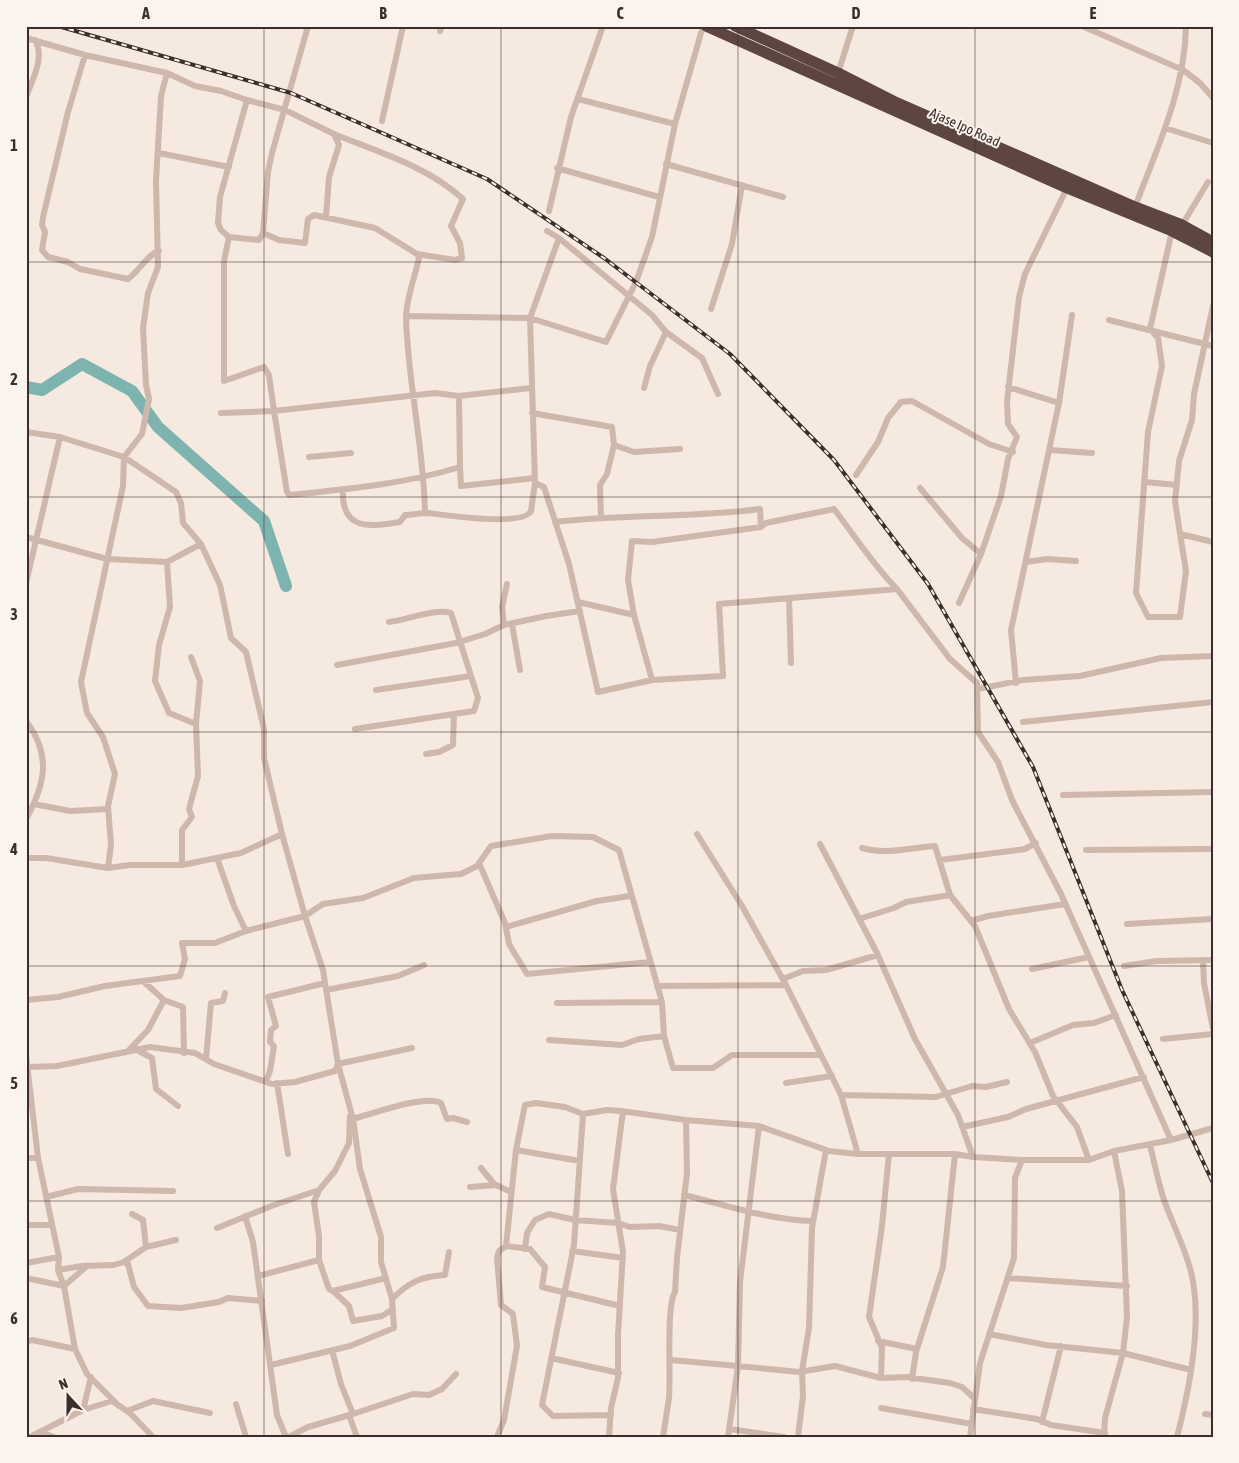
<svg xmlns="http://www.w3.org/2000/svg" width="1239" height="1463" viewBox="0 0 1239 1463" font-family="'Asap Condensed',sans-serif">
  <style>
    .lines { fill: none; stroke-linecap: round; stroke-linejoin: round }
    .river { stroke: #7db4b0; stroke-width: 12 }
    .street { stroke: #ceb7ab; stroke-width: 6 }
    .highway { stroke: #5d4641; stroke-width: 11 }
    .rail-casing { stroke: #3c2e2a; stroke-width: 4 }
    .rail { stroke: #fbf3ed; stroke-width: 2; stroke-dasharray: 5.5; stroke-linecap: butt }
    .grid { fill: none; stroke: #3c2e2a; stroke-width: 1; stroke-opacity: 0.55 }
    .labels { text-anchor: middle; stroke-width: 4; stroke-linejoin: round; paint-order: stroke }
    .street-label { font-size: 14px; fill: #3c2e2a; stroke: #fbf3ed }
    .neatline { fill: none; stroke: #3c2e2a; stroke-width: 2 }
    .grid-label { font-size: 16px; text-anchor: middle; font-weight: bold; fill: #3c2e2a }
  </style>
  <rect width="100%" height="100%" fill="#f5e9e0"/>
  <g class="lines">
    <path class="river" d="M26,387L42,390L82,364L132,391L158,427L264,521L286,586"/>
    <path class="street" d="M308,26L272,153L268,172L263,233L279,240L305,243L308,219L314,215L375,228L417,254L419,258C415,277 406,299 406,318C408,384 424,448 425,513
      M1082,26L1183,70L1200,83L1213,98
      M440,31L442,26
      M26,38L85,55L167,73L195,86L221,91L247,100L220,197L218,223L221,230L229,237L224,261V381L264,367L269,375L274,411L221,413
      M85,55L68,112L43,217L42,225L45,232L42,250L48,257L68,262L80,269L128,279C139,271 148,254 159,251
      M838,73L853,26
      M26,97C33,78 45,58 35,40
      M578,99L675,124
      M247,100L285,110L334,134L339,145L329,177L326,217
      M382,121L403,26
      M1165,128L1213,143
      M334,134C378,152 427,166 463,199L451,226L460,243L462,258L455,260L417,254
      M159,153L229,167
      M666,164L783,197
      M557,168L659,197
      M1135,207C1157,148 1185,90 1186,26
      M549,211L571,117L603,26
      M1182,225L1208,182
      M547,231L559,238
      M1172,231L1150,329L1158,338L1162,366L1148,432L1136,593L1148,617H1180L1186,571L1180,534
      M229,237L259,240L263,233
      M1213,306L1194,394L1192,420L1179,461L1175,501L1180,534L1213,542
      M711,309L732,244L742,185
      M406,316L530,318L606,342L636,282L652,237L675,124L703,26
      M1109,320L1213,346
      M666,332L702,358L718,394
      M1008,387L1059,403L1011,630L1016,683
      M644,388L650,366L666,332L652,315L559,238L530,318L535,483L544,487L569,564L598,692L652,680
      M459,396L460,467C405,484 347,489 289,495L287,492L274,411L435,393L459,396L531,388
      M1059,403L1072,315
      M532,413L612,427L614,445L634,452L680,449
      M26,432L60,437L124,457L176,492L181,503L183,523L201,544L220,585L231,638L246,652L264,729V758L282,834L241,853L182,865H130L108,868L46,858H26
      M1050,450L1092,453
      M309,457L351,453
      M460,467L461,486L535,478
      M856,475L878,442L888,418L901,402L912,401L989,444L1013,452
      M1145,482L1177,485
      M920,488L962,538L981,554
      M343,490C341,531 370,527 400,522L405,515C412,515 420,513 428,513C445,515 523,527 531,511L535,483
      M601,517L600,485L607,474L614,445
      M555,522C623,514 692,518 760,509L761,527
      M26,537L107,559L167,562L201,544
      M167,562L170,607L159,645L155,681L169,713L196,724
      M1026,562L1047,559L1076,561
      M26,583L60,437
      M897,589C873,565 855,536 834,509L766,523L761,527L652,542L632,541L628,580L634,615L652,680L723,676L719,604L897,589L950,659L977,683L978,732L998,762L1012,800L1061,894L1171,1140
      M789,598L791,663
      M578,602L634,615
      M959,603L981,554L1001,496L1008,459L1017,437L1008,424L1007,402L1019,297L1025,274L1067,188
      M512,624L520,670
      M504,625L502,607L507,584
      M337,665L456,643L485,634L504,625L546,616L580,611
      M978,689L1023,680L1080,676L1161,658L1213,656
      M376,690L471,676
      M26,721C52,755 45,785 26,819
      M1023,722L1213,702
      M355,729L474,711L478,698L451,613C436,608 407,620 389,622
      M426,754L439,752L453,745L454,714
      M1063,795L1213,792
      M34,804L70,811L108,809
      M282,834L305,916L323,970L338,1064L353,1119C372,1114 425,1094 441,1103L447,1119L453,1118L467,1122
      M697,834L742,906L786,985L841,1095L858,1154
      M820,844L877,953L915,1039L958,1115L973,1157
      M862,848C887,855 910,848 935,846L950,895L975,926L1009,1009L1035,1052L1053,1096L1077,1127L1089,1160
      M1086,850L1213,849
      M217,858L234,906L246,931
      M940,860L1025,849L1036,843
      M479,863L505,923L509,944L527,974L650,962
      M182,865V830L192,817L189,809L198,776L196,724L200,681L191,657
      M108,868L111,845L108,806L115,774L103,737L87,713L81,682L123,486L124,457L142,434L149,399L146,385L143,328L148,293L158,267L156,181L161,96L167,73
      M859,919L894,908L906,902L950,895
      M971,921L988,916L1065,904
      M1127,924L1213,919
      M506,927L597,901L630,896
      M1203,960L1204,983L1213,1029
      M1124,966L1157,961L1213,960
      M1032,969L1089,957
      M783,979L803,971L826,970L878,955
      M144,982L164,1000L183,1007L184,1053
      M657,986L786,985
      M326,990L398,976L424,965
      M26,1000L58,997L105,986L180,976L185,959L182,943H215L246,931L305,916L323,904L363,898L414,878L461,874L477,866L491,846L552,836L593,837L619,850L662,1002L664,1036L673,1068H713L732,1055H821
      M557,1003L662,1002
      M1163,1039L1213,1034
      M549,1040L622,1045L639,1039L664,1036
      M1030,1043L1073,1025L1094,1023L1116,1015
      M135,1049L152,1058L156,1089L178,1106
      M128,1051L148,1030L164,1000
      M26,1055L38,1158L59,1257L58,1270L64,1286L75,1349L87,1374L119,1406
      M206,1059L211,1003L223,1001L225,993
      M29,1067L57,1066L150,1047L195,1053L214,1064L272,1084L295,1082L335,1071L338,1064L412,1048
      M266,1081L270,1071L274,1046L270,1042L271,1030L276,1026L268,997L325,983
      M277,1083L288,1154
      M786,1083L832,1076
      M841,1095L936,1097L972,1086L986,1087L1007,1082
      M583,1114L574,1245L542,1405L553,1416L611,1415
      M962,1127L1008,1117L1026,1109L1144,1077
      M1150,1145C1154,1162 1158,1180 1163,1197C1171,1221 1183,1243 1190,1268C1204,1318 1190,1387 1177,1437
      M516,1150L580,1161
      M26,1158H38
      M481,1168L494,1184L511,1192
      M470,1187L496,1185
      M319,1190L314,1202L319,1236V1260L329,1289L333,1291L386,1278
      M684,1195C726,1205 769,1220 813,1221
      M46,1197L78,1189L173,1191
      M132,1214L143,1220L146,1247
      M245,1216L253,1242L277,1415L286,1437
      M26,1225H52
      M217,1228L274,1205L319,1190L335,1171L349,1143L350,1116
      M506,1246L516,1150L525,1105L536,1103L565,1107L583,1114L607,1110L621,1111L686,1120L759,1126L829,1151L858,1154H955L973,1157L1022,1160H1089L1114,1151L1171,1140L1213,1128
      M525,1249L527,1233L535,1220L549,1214L575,1220L618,1223L630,1227L659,1226L680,1230
      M572,1251L623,1258
      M124,1262L128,1264L134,1287L148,1306L181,1308L219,1302L228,1298L262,1301
      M26,1263L59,1257
      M58,1270L82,1266L114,1265L124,1262L146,1247L176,1240
      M258,1276L319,1260
      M26,1278L64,1286L87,1266
      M1008,1278L1127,1286
      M333,1291L349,1306L353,1321L382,1316L393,1309
      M392,1299C408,1283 421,1276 445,1275L449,1252
      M989,1334L1046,1345L1123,1353L1191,1370
      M878,1341L917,1349
      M26,1342L32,1340L75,1349
      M551,1358L619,1373
      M671,1360L738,1366L740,1282L759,1126
      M271,1365L350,1346L394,1328L392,1299L381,1262V1237L360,1169L353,1119
      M881,1378L882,1348L869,1317L882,1226L889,1154
      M912,1379L916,1352L943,1267L955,1154
      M236,1404L246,1437
      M881,1408L972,1424
      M973,1409L1037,1419L1051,1425L1105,1433
      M83,1410L91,1377
      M127,1411L153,1401L210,1413
      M353,1414L413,1394L429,1395L442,1389L456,1374
      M1205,1414L1213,1415
      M349,1415L357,1437
      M1042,1422L1061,1346
      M730,1429L784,1437
      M40,1432L54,1437
      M30,1437L83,1410L112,1401L130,1413L153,1437
      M289,1437L308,1427L353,1414L341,1384L332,1350
      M497,1437L504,1420L517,1346L513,1314L501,1305L497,1258L499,1251L506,1246L530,1249L545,1267L542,1287L620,1306
      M609,1437L611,1408L618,1378V1335L623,1252L613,1189L623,1111
      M663,1437C665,1424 667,1411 669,1398C671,1376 666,1305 675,1292L677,1258L687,1173L686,1120
      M728,1437L738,1366L799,1372L835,1366L881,1378L907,1377L950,1383L962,1387L974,1398
      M798,1437L803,1396L802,1371L809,1328L812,1228L826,1150
      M970,1437L980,1363L1014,1258L1015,1178L1022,1160
      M1104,1437L1105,1418L1123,1353L1127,1317L1122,1191L1114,1151"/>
    <path class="highway" d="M706,26L1067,188L1172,231L1213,252
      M735,26L838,73L893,101L1135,207L1182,225L1213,242"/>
    <defs>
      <path id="rail" d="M58,26L291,93L487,179L604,258L730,354L834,460L928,584L1033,767L1122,990L1213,1183"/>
    </defs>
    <use href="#rail" class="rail-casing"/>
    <use href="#rail" class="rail"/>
  </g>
  <path class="grid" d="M264,26V1437M501,26V1437M738,26V1437M975,26V1437M26,262H1213M26,497H1213M26,732H1213M26,966H1213M26,1201H1213"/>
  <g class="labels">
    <g class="street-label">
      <text transform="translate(965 127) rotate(24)" y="5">Ajase Ipo Road</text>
    </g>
  </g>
  <rect width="1239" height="1463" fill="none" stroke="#fbf3ed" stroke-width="55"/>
  <g transform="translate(68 1396) rotate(339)" stroke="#fbf3ed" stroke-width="4" paint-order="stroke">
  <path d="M0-4L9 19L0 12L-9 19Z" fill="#3c2e2a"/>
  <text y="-8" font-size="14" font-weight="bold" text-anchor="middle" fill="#3c2e2a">N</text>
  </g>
  <rect x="28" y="28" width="1184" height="1408" class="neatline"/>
  <g class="grid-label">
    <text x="146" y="19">A</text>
    <text x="383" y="19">B</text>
    <text x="620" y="19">C</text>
    <text x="856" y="19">D</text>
    <text x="1093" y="19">E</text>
    <text x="14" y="151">1</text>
    <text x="14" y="385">2</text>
    <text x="14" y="620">3</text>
    <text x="14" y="855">4</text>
    <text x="14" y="1089">5</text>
    <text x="14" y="1324">6</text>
  </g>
</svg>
